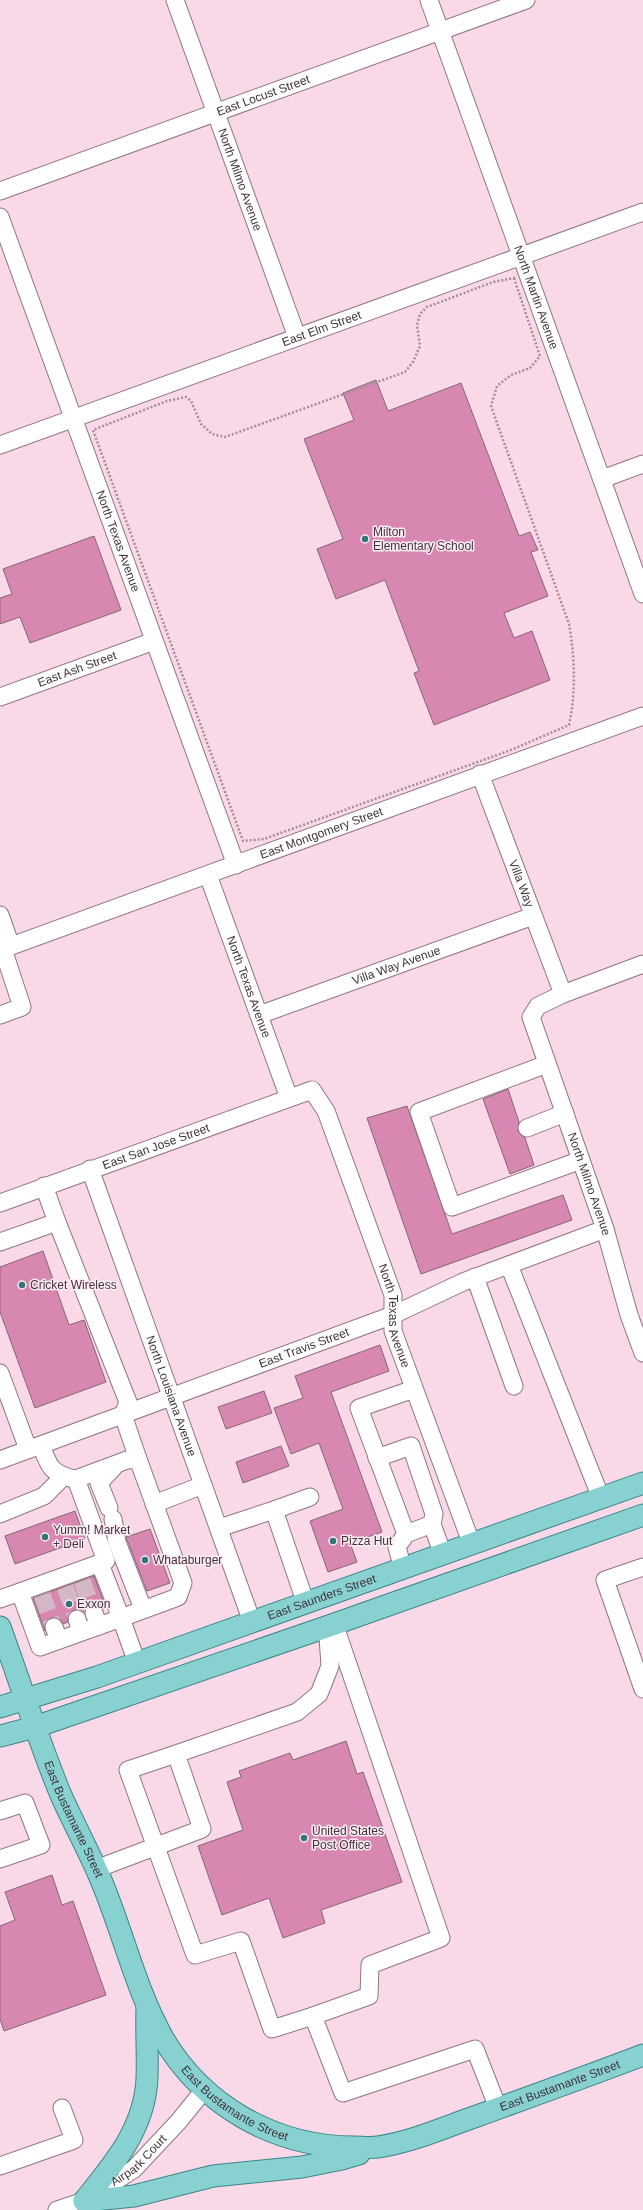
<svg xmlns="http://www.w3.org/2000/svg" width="643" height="2210" viewBox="0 0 643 2210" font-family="Arial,sans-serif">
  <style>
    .building { fill: #d887b1; stroke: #836875 }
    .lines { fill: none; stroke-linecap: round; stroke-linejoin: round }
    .minor-tunnel { stroke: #d4b8c5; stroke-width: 17; stroke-dasharray: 17 8; stroke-linecap: butt }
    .minor-casing { stroke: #917582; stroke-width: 19 }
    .major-casing { stroke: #3b8688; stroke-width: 23 }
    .path { stroke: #a48d98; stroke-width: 2.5; stroke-dasharray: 2 2; stroke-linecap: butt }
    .minor { stroke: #fff; stroke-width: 17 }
    .major { stroke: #88d1d1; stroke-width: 21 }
    .poi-dot { fill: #2d7777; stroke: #feebf4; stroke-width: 1.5 }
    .labels { text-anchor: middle; stroke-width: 3; stroke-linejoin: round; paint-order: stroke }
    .street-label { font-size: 12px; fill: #40343a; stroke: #feebf4 }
    .poi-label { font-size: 12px; fill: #40343a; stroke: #feebf4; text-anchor: start }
  </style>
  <rect width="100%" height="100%" fill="#f9d9e8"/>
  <path class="building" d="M376,380L388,411L461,383L519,536L530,532L538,550L531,552L548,596L504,613L514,638L532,631L550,680L434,725L414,673L419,671L385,580L336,599L317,549L343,539L304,439L354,420L343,393Z
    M94,536L121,610L30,643L20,617L0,624V598L12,594L3,569Z
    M508,1089L519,1122L518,1131L525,1138L534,1165L510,1174L483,1099Z
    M407,1106L452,1234L563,1195L572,1220L421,1274L367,1118Z
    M43,1251L69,1325L84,1320L106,1382L35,1408L0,1312V1267Z
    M380,1345L389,1371L331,1392L382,1532L350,1543L357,1562L328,1572L310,1521L343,1509L319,1443L291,1454L274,1408L303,1398L295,1376Z
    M264,1391L272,1413L226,1429L218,1407Z
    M281,1446L289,1466L243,1483L236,1462Z
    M75,1511L85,1539L15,1564L5,1536Z
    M150,1529L170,1583L147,1591L126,1537Z
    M94,1576L106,1608L103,1609L95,1603L87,1606L84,1612L80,1609L74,1610L67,1616L68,1622L63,1624L60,1619L51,1618L46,1621L45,1631L33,1598Z
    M346,1741L357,1774L363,1772L402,1882L321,1910L325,1923L283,1938L269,1898L222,1915L198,1846L243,1830L227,1782L241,1777L239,1771L290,1753L293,1760Z
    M52,1875L62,1905L73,1901L106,1995L4,2031L0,2019V1926L15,1920L5,1892Z"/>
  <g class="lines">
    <path class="minor-tunnel" d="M82,1581L94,1613
      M65,1587L77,1619
      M42,1595L54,1627"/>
    <defs>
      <g id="minor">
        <path id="s1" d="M175,0L297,337"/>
        <path id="s2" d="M429,0L643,594"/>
        <path id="s3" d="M0,191L526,0"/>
        <path id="s4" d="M0,217L236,865"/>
        <path id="s5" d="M0,445L643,212"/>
        <path d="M602,479L643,464"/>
        <path id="s6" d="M0,697L154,641"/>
        <path id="s7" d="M480,774L563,994"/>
        <path id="s8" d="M208,875L289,1098"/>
        <path d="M0,915L11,946"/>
        <path id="s9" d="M0,950L643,716"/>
        <path id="s10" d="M643,964L563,994L538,1006L531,1017L605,1229L629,1315L643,1353"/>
        <path d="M0,1015L22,1007L3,949"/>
        <path id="s11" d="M259,1015L533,916"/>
        <path d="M547,1064L419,1112L452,1207L581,1160"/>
        <path d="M527,1128L565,1113"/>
        <path id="s12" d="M90,1169L252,1622"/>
        <path d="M44,1186L57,1222"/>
        <path id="s13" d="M0,1203L312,1090L326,1111L393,1295V1331L472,1545"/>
        <path d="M0,1242L57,1222L128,1402L123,1415L138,1459"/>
        <path d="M509,1265L601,1498"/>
        <path d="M475,1277L514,1386"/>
        <path d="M0,1373L28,1449"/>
        <path d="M414,1389L359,1408L406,1534L432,1524L443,1555"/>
        <path d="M41,1445C49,1466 50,1473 74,1479"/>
        <path d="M377,1458L411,1446L434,1514L432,1524"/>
        <path id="s14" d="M0,1460L393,1315L463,1282L605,1229"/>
        <path d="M154,1504L203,1485"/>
        <path d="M109,1508L99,1483L114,1467"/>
        <path d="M274,1510L310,1497"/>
        <path d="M0,1514L44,1496L64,1476"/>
        <path d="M113,1519L117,1542L143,1609"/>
        <path d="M219,1528L274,1510L306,1604"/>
        <path d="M100,1564L121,1618L40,1647L20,1592L106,1561L76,1479L127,1460L138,1459L183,1583L178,1597L121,1618L137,1663"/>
        <path d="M643,1567L605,1580L643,1689"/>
        <path d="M403,1569L397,1547L406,1534"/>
        <path d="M0,1599L20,1592"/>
        <path d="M94,1613L99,1626"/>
        <path d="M77,1619L81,1632"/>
        <path d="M329,1626L338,1635L441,1938L370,1965L369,1996L313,2016L343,2093L475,2049L498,2108"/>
        <path d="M54,1627L59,1640"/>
        <path d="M176,1754L128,1770L195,1955L241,1941L272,2029L313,2016"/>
        <path d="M0,1811L25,1803L41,1845L0,1859"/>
        <path d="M96,1869L202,1829L176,1754L297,1712L319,1694L330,1666L328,1637L329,1626"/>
        <path d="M0,2166L74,2140L62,2108"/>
        <path id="s15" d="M57,2210L84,2201L134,2169L179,2121L204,2090"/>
      </g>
      <g id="major">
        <path id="s16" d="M0,1627C20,1682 38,1739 60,1793C72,1820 86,1846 98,1873C122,1927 134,1986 163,2038C203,2106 275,2147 354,2147C362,2147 370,2148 378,2147C412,2142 445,2127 477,2116C532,2096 588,2076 643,2055"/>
        <path id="s17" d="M0,1707L97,1677L643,1483"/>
        <path d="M0,1736L35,1727L329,1626L643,1515"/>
        <path d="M84,2201L134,2196L213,2176L302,2167L342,2159L359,2154"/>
        <path d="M84,2201C114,2164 145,2128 147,2078C148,2055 146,2031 147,2008"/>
      </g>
    </defs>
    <use href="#minor" class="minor-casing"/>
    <use href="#major" class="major-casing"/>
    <path class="path" d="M514,278L540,356L530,368L511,375L497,386L491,406L569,624C575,658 576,692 569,725L511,750L264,839L243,841L93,430L167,401L186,397L191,401L201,424L212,434L225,437L405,372L413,362L420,346L417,325L420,314L427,307L493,282Z"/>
    <use href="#minor" class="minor"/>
    <use href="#major" class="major"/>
  </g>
  <g class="poi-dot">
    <circle cx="365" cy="539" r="4"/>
    <circle cx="22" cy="1285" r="4"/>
    <circle cx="45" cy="1537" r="4"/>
    <circle cx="333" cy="1541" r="4"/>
    <circle cx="145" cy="1560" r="4"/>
    <circle cx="69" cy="1604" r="4"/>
    <circle cx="304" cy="1838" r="4"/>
  </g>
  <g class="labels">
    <g class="street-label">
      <text dy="4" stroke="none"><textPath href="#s3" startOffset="280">East Locust Street</textPath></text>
      <text dy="4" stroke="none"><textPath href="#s1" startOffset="191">North Milmo Avenue</textPath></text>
      <text dy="4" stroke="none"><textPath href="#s2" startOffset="316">North Martin Avenue</textPath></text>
      <text dy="4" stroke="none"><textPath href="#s5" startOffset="342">East Elm Street</textPath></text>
      <text dy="4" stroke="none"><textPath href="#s4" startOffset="345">North Texas Avenue</textPath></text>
      <text dy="4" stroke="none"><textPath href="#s6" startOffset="82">East Ash Street</textPath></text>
      <text dy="4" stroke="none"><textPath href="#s9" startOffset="342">East Montgomery Street</textPath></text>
      <text dy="4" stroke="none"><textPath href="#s7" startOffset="117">Villa Way</textPath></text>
      <text dy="4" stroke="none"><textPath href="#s11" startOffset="146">Villa Way Avenue</textPath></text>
      <text dy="4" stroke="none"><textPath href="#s8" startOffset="119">North Texas Avenue</textPath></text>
      <text dy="4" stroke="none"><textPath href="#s13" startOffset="166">East San Jose Street</textPath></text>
      <text dy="4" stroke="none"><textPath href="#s10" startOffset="303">North Milmo Avenue</textPath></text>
      <text dy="4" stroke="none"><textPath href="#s13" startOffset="574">North Texas Avenue</textPath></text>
      <text dy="4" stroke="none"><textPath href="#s14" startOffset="324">East Travis Street</textPath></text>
      <text dy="4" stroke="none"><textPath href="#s12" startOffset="241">North Louisiana Avenue</textPath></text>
      <text dy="4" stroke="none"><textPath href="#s17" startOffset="340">East Saunders Street</textPath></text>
      <text dy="4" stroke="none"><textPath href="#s16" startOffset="206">East Bustamante Street</textPath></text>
      <text dy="4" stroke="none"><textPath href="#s16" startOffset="889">East Bustamante Street</textPath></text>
      <text dy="4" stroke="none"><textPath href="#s16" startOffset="542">East Bustamante Street</textPath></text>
      <text dy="4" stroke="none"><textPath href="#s15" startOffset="97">Airpark Court</textPath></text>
    </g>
    <g class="poi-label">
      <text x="373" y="536">Milton<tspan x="373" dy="14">Elementary School</tspan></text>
      <text x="30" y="1289">Cricket Wireless</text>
      <text x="53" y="1534">Yumm! Market<tspan x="53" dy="14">+ Deli</tspan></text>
      <text x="341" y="1545">Pizza Hut</text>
      <text x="153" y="1564">Whataburger</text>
      <text x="77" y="1608">Exxon</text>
      <text x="312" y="1835">United States<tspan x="312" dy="14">Post Office</tspan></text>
    </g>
  </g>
</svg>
